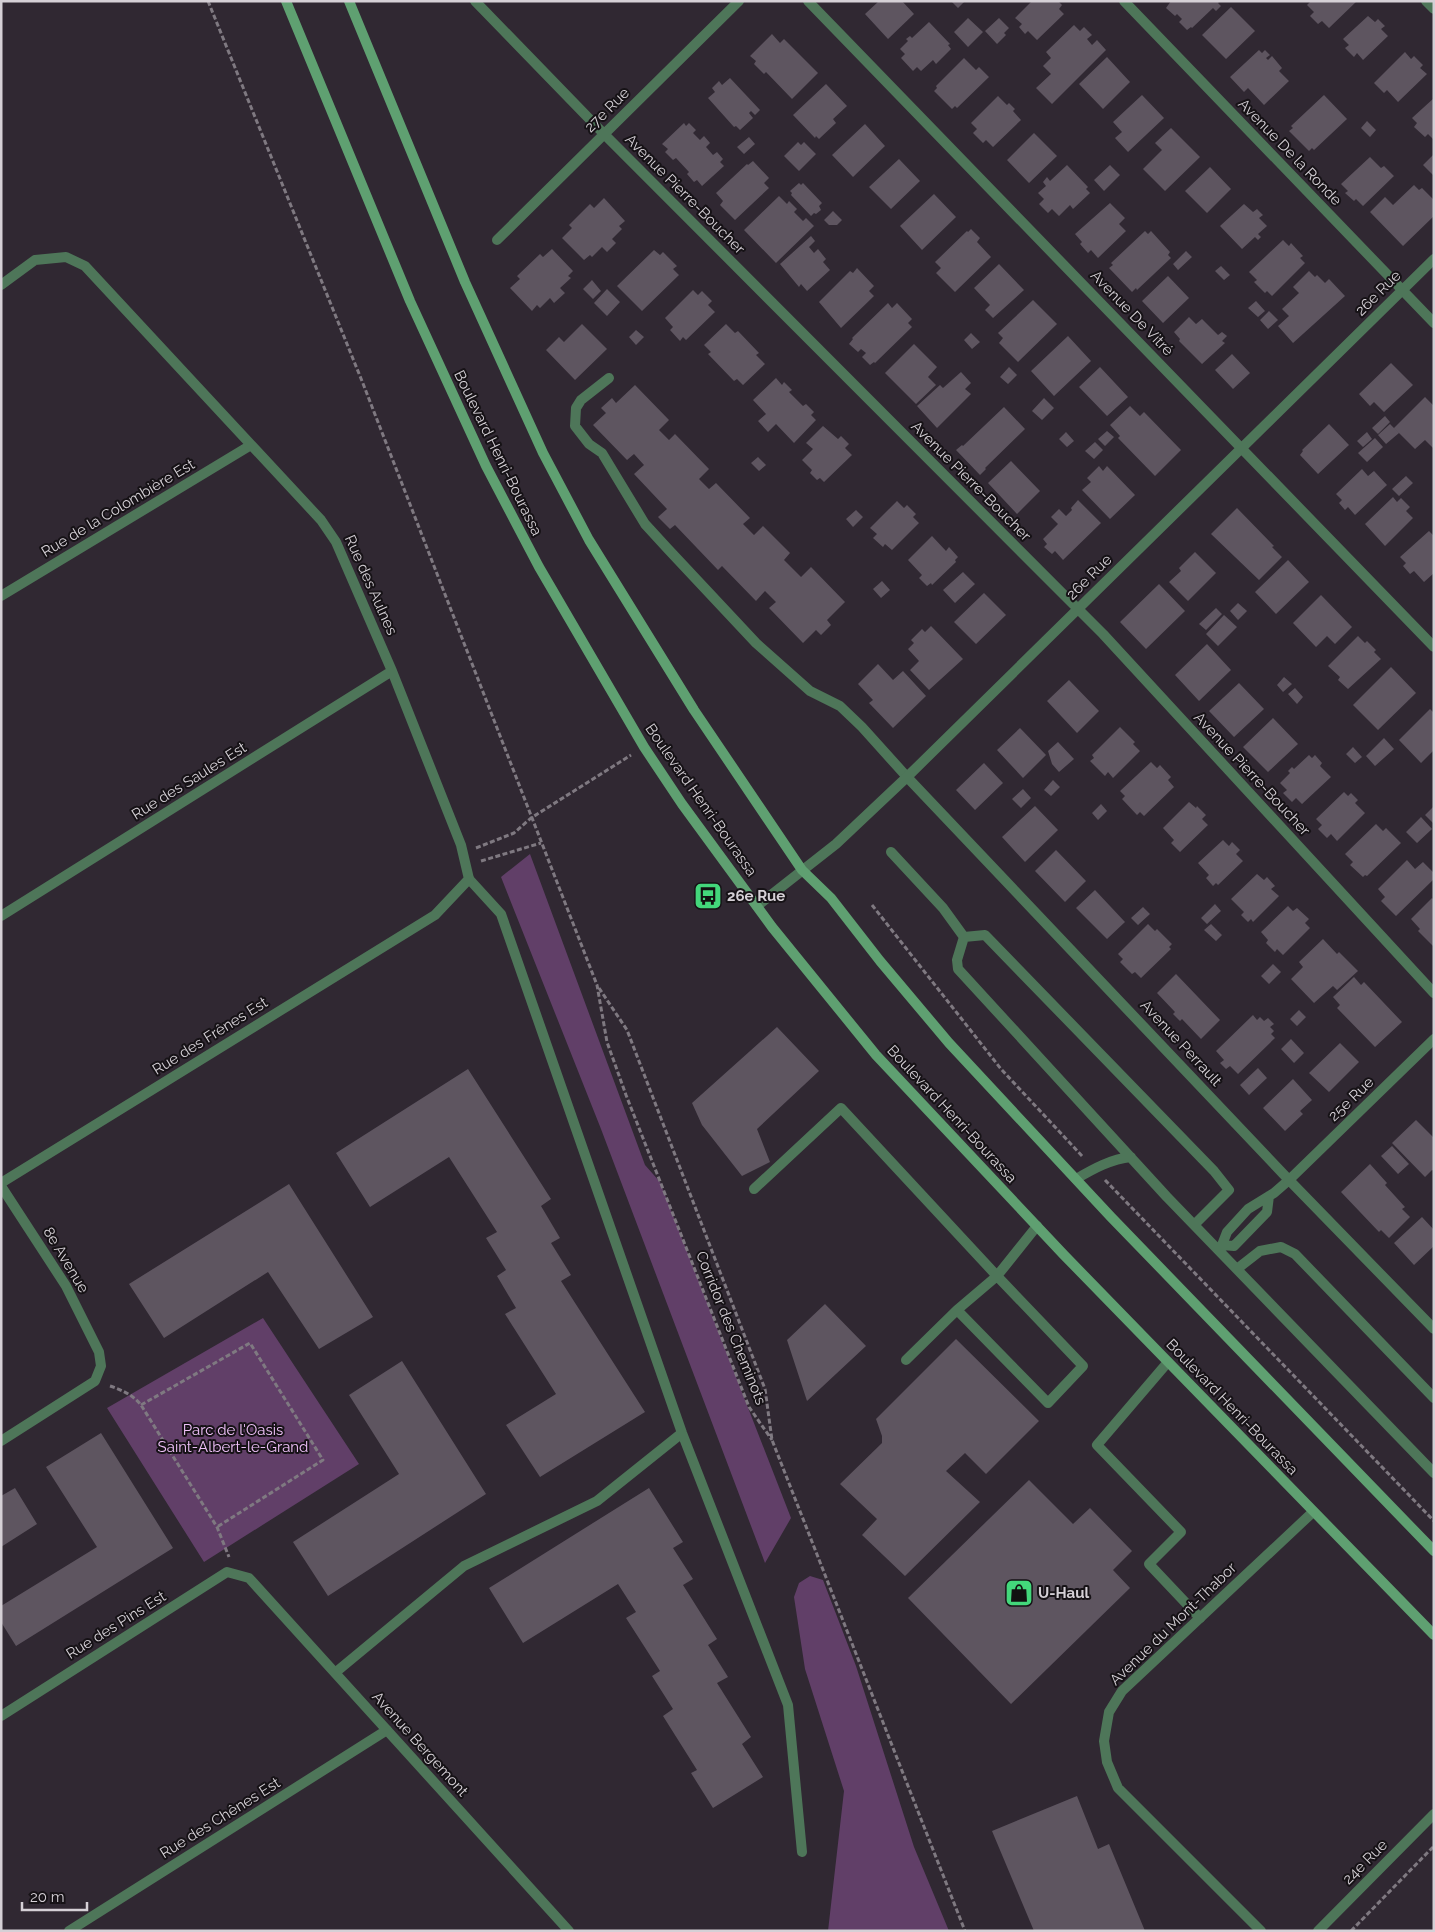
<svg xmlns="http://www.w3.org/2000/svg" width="1435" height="1932" viewBox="0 0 1435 1932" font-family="Raleway,sans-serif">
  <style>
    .green { fill: #613f68 }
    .building { fill: #5e5560 }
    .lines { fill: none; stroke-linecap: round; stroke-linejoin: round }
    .path { stroke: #7f7981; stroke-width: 3; stroke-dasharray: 5 2.5; stroke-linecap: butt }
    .service { stroke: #4e7659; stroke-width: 10 }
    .minor { stroke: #4e7659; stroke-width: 10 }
    .secondary { stroke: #5fa071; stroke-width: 10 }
    .labels { text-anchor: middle; stroke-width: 4; stroke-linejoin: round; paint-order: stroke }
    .street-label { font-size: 15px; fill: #d5d0d6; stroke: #161216 }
    .poi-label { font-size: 15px; font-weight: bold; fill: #d5d0d6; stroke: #161216; text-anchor: start }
    .park-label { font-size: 15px; fill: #efc1f9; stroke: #161216 }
  </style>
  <rect width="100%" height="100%" fill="#302832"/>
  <path class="green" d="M530,854L645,1165L660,1182L791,1518L765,1563L601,1129L501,877Z
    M263,1318L359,1464L204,1562L107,1408Z
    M810,1576L823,1580L856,1666L914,1847L949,1931H828L844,1791L805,1669L794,1597L799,1583Z"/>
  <path class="building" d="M879,1H902L914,14L888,39L865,14Z
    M951,1H965L958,8Z
    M1032,1H1058L1062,5L1059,9L1064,14L1037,40L1028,31L1025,34L1019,27L1022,24L1015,18Z
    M1171,1H1220L1218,3L1221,6L1216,11L1213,8L1192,28L1191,27L1187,30L1179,22L1182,19L1177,14L1175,16L1166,8Z
    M1311,1H1357L1329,28L1322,21L1318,24L1310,16L1314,12L1307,5Z
    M1231,7L1255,31L1226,59L1202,35Z
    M1368,16L1375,22L1378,19L1385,26L1381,29L1388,36L1363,60L1357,53L1354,57L1345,48L1349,45L1343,39Z
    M968,18L983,32L968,47L954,32Z
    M999,18L1009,28L1004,33L1006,35L997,44L985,31Z
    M929,22L950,44L948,45L951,49L936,64L933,60L921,71L917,67L913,71L901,58L905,54L900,49L908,41L906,39L910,36L912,38Z
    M1074,25L1080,31L1084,27L1092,35L1087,39L1092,45L1097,40L1106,50L1052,104L1036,88L1051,74L1043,66L1051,58L1046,52Z
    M772,34L780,43L784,39L818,73L792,99L766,72L764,74L754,64L756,61L750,56Z
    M1259,50L1262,53L1265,50L1270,55L1266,58L1268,60L1272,56L1282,68L1279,71L1289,81L1264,105L1248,88L1244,92L1230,77Z
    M1405,52L1411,59L1414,56L1423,65L1420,68L1427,74L1398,102L1387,90L1384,93L1374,83Z
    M1107,57L1130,82L1103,109L1079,84Z
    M964,58L976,70L979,67L989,77L957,108L955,106L952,109L934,91L937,88L936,86Z
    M730,78L760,110L755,115L751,111L749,113L753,118L740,130L736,126L734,127L708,98L715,92L712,88L719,81L722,85Z
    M826,84L847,106L833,119L836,123L819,139L816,136L815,138L793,115Z
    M1142,95L1164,118L1128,152L1115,138L1122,132L1113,122Z
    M1324,95L1347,119L1314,150L1312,148L1309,151L1289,131L1293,128L1291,126Z
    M998,96L1007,105L1009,103L1015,109L1013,111L1021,120L993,147L986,140L983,143L973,133L977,129L971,123Z
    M1434,98V140L1428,134L1425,137L1414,127L1417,123L1412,118Z
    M1367,121L1376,130L1370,137L1361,128Z
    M684,123L686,126L689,123L696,130L693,133L700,140L704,136L710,143L706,147L713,155L717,152L723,159L720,162L724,166L702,186L697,180L694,182L687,174L689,172L676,158L673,160L665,152L668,149L662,144Z
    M865,124L885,146L853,177L832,155Z
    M1171,128L1200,157L1165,191L1143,169L1162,150L1155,143Z
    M1034,133L1057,156L1029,183L1007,160Z
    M749,137L755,144L744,154L737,147Z
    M798,142L801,145L804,142L816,154L799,171L784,156Z
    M1434,154V176L1423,165Z
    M1370,157L1381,168L1384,166L1394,176L1363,206L1356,199L1354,201L1345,193L1348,191L1341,184Z
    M899,159L920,181L891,209L869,187Z
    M753,161L769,178L764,183L769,188L735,220L720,205L723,201L716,193L747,164L748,165Z
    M1067,165L1088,187L1086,189L1090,193L1073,209L1070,205L1059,216L1052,209L1048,213L1039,204L1044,199L1038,193L1046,186L1043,182L1047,177L1050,181Z
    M1110,165L1120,175L1104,191L1094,180Z
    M1210,167L1231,189L1207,213L1185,191Z
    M799,183L801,185L803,183L822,203L819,206L821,210L816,214L814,213L811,216L791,195L792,193L790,191Z
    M1414,185L1419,190L1422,188L1434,200V216L1403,246L1370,212L1385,197L1393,205Z
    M934,194L956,217L922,250L900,226Z
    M779,196L787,204L789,201L797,209L794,212L803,221L806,218L814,226L776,263L744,230Z
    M604,198L625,221L619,226L622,229L612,239L616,243L607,252L602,247L592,257L590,255L584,260L562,238L572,228L569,225L590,204L594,208Z
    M1110,203L1125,218L1119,224L1126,231L1098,258L1091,250L1088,253L1080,244L1082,242L1075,234Z
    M1244,204L1253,212L1257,209L1263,215L1259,218L1267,226L1258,234L1261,237L1258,240L1255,237L1242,249L1220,226Z
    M833,211L842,220L837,225H829L824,220Z
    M971,229L980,238L977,242L991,257L955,292L936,273L941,268L935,262L967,231L968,232Z
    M1145,231L1148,234L1151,231L1170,252L1168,255L1171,258L1137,290L1136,288L1132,292L1109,268L1113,265L1111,263Z
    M811,236L815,241L809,247L814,253L818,249L826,259L823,262L830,270L807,291L801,284L799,287L780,264Z
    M1283,240L1289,246L1291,243L1303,256L1300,258L1305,263L1272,296L1267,291L1265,293L1254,282L1257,280L1249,272Z
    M552,249L573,271L568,276L571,278L560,288L565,293L554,303L550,298L540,308L537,305L532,311L510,288L520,279L517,276L540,254L543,257Z
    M654,250L660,255L663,252L677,266L673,269L679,275L642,311L617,286Z
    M1186,251L1192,257L1178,270L1173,264Z
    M999,264L1024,290L993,318L985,310L990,305L974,288Z
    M1221,266L1230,275L1224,280L1215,271Z
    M857,268L874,286L869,291L874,296L841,328L819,302L850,271L853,273Z
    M1309,271L1315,277L1317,275L1325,283L1329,279L1345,296L1293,343L1278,326L1289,316L1282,309L1299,293L1293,287Z
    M1168,276L1189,298L1163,323L1142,301Z
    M592,280L601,291L593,299L583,289Z
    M607,289L620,302L607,316L594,303Z
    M693,290L698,295L702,291L712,301L708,305L715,312L686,340L683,337L680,341L670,330L673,327L665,318Z
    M1033,300L1057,324L1018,362L999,343L1003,338L998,333Z
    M1256,301L1265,311L1258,317L1248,308Z
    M888,303L892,308L897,303L912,319L908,323L912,327L875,363L874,362L870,365L862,357L866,353L861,349L858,352L849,344L853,339L852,338Z
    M1269,311L1278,320L1268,329L1260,320Z
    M1189,317L1196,324L1202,319L1218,335L1222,332L1227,336L1222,341L1225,343L1202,364L1179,341L1180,339L1174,332Z
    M582,324L607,349L575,380L546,350L559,337L564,342Z
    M726,324L735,333L738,331L759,353L756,355L765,364L743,385L737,379L734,381L708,354L711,352L704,345Z
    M636,330L644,337L636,345L629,337Z
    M971,333L980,342L972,349L964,340Z
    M1068,336L1091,361L1054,396L1031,371Z
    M914,344L937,367L928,377L936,385L916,404L885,373Z
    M1232,354L1250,373L1233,389L1215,370Z
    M1391,363L1413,385L1384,412L1374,402L1370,406L1359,394Z
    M1009,367L1017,375L1008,384L1000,377Z
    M1100,367L1128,397L1107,416L1079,387Z
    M961,372L971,383L965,389L971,394L937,428L917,406L940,385L943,388Z
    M776,378L782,385L784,382L792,390L789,392L803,406L806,404L814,412L811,415L816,420L794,443L776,424L768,432L758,421L766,414L753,400Z
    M635,385L669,420L659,430L669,440L675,434L709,469L699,479L709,489L716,483L750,518L743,524L754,535L763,526L790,553L784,560L801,577L811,567L845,602L827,620L831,625L821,635L816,630L803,643L769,608L776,602L765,591L756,601L722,566L718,570L675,525L670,529L658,517L667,509L634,474L644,465L634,454L627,460L593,425L606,413L601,408L612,398L616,403Z
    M1425,397L1434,406V447L1433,448L1425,440L1415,449L1394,428Z
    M1044,398L1054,408L1042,420L1032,411Z
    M1130,406L1140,416L1144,412L1181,450L1155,476L1118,438L1120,436L1110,425Z
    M1004,407L1025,429L985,468L986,469L980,475L956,450L962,445L963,446Z
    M1385,416L1390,422L1378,434L1372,428Z
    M1329,424L1349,445L1318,474L1300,455L1303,451L1302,450Z
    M1390,424L1399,433L1386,444L1378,435Z
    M823,426L838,439L841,436L849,444L845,448L852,455L824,482L820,478L817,480L810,473L812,470L802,460L813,449L806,443Z
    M1107,431L1114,437L1105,446L1098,439Z
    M1066,432L1074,441L1067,447L1059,439Z
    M1367,432L1372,439L1363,447L1357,441Z
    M1375,438L1383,447L1367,462L1358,453Z
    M1095,442L1103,450L1094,459L1085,451Z
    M758,457L766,465L759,471L751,463Z
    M1011,461L1040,491L1017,514L988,483Z
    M1099,466L1103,471L1107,466L1135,495L1110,519L1082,490L1091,482L1087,478Z
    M1362,469L1368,476L1374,471L1387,485L1355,515L1348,507L1345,510L1339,503L1342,500L1336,494Z
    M1406,476L1413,483L1399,496L1392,489Z
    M1393,497L1397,502L1401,498L1410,507L1406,511L1413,518L1385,546L1365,524Z
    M1078,500L1101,523L1063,560L1055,551L1052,554L1044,547L1047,544L1043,539L1058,524L1051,517L1059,509L1066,516L1072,510L1071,508Z
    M897,501L904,508L907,505L916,514L913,517L919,523L892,550L885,544L883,547L873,538L877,534L870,528Z
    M1237,508L1274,546L1272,547L1282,557L1259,580L1211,534Z
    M856,510L863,517L853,527L846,519Z
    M1429,531L1434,536V573L1424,582L1414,571L1410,574L1403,566L1406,563L1400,557Z
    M932,536L946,551L949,547L958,557L955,560L956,562L932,585L931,583L927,586L919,578L922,575L908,560Z
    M1195,552L1216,573L1188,601L1169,582L1181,571L1179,568Z
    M1288,560L1309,582L1276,614L1255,592Z
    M963,572L975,584L955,603L943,590Z
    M882,581L890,590L881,598L873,589Z
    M1159,584L1185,611L1146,649L1120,622Z
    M984,593L1006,615L976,644L954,622Z
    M1321,595L1352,627L1335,644L1327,636L1316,647L1293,623Z
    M1238,603L1247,611L1238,620L1230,611Z
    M1216,608L1222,614L1206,630L1199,624Z
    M1224,615L1237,627L1218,646L1206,634Z
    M931,626L963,659L929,690L910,670L919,661L908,649L914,643L911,640L922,629L925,632Z
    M1358,636L1365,643L1367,641L1376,650L1374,652L1381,659L1348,689L1338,680L1340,677L1328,666Z
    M1207,644L1231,670L1199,701L1175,675Z
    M878,664L893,680L903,671L926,696L893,728L869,703L873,700L858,684Z
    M1391,667L1416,693L1378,730L1353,705Z
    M1284,677L1292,684L1283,692L1277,685Z
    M1069,680L1099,711L1077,733L1047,701Z
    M1239,683L1264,709L1234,737L1209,711Z
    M1295,688L1303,697L1297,704L1288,694Z
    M1430,709L1434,713V750L1421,763L1399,740Z
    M1273,718L1298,744L1268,772L1243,747Z
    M1120,727L1135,742L1133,744L1140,751L1113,778L1108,772L1105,776L1090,761L1094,758L1092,755Z
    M1020,728L1046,755L1023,778L997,750Z
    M1384,738L1394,749L1375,766L1366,756Z
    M1058,742L1074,759L1059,772L1052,764L1048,751Z
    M1353,747L1362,757L1355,763L1346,754Z
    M1309,755L1312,758L1315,755L1322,763L1320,766L1331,777L1302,804L1296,798L1292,802L1283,793L1287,790L1280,783L1290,773L1288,771L1292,767L1294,769Z
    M1151,762L1157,768L1160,765L1171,777L1168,780L1174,787L1144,816L1140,812L1137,815L1122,799L1125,796L1120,791Z
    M984,763L1003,783L975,810L956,790Z
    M1053,780L1060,787L1051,796L1044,790Z
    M1023,789L1031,798L1021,808L1012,799Z
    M1344,792L1348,796L1351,793L1358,800L1355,803L1365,813L1337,841L1331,834L1327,838L1318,829L1322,825L1316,819Z
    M1189,802L1196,808L1197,806L1206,815L1202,819L1208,825L1180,852L1171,843L1174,840L1163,828Z
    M1101,804L1107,811L1098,820L1092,813Z
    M1035,806L1058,830L1025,862L1002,837Z
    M1434,806V824L1425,815Z
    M1421,817L1432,829L1417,843L1406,832Z
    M1376,824L1383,831L1386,828L1401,843L1367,876L1365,875L1363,877L1350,865L1353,862L1345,854Z
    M1223,840L1229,846L1232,842L1240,850L1236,854L1243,861L1218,885L1216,883L1213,886L1206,878L1209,875L1198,863Z
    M1056,850L1086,881L1065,902L1035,871Z
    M1407,860L1415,869L1423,862L1434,873V879L1396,916L1381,901L1385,897L1378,889Z
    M1257,874L1264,880L1267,877L1275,886L1271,889L1279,896L1253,922L1251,919L1248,922L1241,915L1244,912L1231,899Z
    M1095,890L1125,922L1107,939L1076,908Z
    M1432,898L1434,900V947L1418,931L1420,929L1411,919Z
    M1215,904L1221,911L1207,924L1201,918Z
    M1288,906L1293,911L1297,908L1309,919L1305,923L1310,928L1283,955L1277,949L1275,952L1266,943L1268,940L1261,932Z
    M1143,907L1150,914L1138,925L1131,918Z
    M1148,924L1155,931L1157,929L1172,944L1169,947L1171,949L1141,978L1135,972L1132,974L1120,962L1123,959L1118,954Z
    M1211,924L1222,935L1216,941L1204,930Z
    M1323,939L1337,954L1339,952L1358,971L1337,990L1333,986L1314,1003L1291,979L1303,967L1299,962Z
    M1273,964L1281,972L1269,984L1261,976Z
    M1176,974L1220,1020L1201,1039L1182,1019L1180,1021L1173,1014L1175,1012L1157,993Z
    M1354,977L1361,985L1364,982L1402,1022L1375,1047L1337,1008L1340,1005L1333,997Z
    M1299,1010L1306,1017L1297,1026L1290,1019Z
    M1253,1015L1257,1020L1260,1017L1264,1021L1268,1018L1274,1024L1270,1027L1274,1031L1271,1034L1275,1038L1238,1074L1230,1066L1226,1069L1220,1063L1224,1060L1216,1051Z
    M777,1027L819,1071L757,1129L770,1162L742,1176L702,1125L692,1103Z
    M1291,1039L1304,1053L1294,1063L1281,1049Z
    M1340,1043L1359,1062L1329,1092L1309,1073Z
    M1258,1068L1267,1078L1249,1095L1240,1085Z
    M468,1069L551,1199L541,1206L560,1238L551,1243L571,1275L561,1281L645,1412L540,1477L506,1425L556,1394L505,1314L516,1308L497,1276L506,1270L486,1238L497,1232L449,1157L370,1207L336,1153Z
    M1293,1079L1312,1100L1300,1111L1303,1114L1285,1131L1263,1108Z
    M1416,1120L1434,1138V1171L1432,1170L1425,1177L1392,1143Z
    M1392,1146L1409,1164L1398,1174L1381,1156Z
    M1370,1164L1387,1183L1385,1185L1405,1207L1402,1209L1410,1217L1389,1238L1381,1230L1379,1232L1341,1192Z
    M289,1184L373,1317L319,1349L268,1272L164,1338L129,1284Z
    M1422,1217L1434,1230V1246L1414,1265L1394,1243Z
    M825,1304L866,1346L807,1401L787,1340Z
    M956,1339L1039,1421L986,1474L965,1453L946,1471L980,1502L905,1576L862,1535L877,1519L840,1484L882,1443V1436L876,1419Z
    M402,1361L486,1494L328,1596L293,1542L399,1474L349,1395Z
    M101,1433L173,1548L16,1646L1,1622V1606L97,1547L46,1467Z
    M1029,1480L1073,1524L1090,1508L1132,1551L1113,1570L1130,1588L1011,1704L908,1598Z
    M15,1488L37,1524L1,1547V1496Z
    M649,1488L683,1542L673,1548L693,1579L683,1585L717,1639L708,1645L728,1677L717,1683L751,1737L742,1744L763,1777L713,1808L691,1773L697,1770L663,1716L673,1709L652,1676L660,1671L626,1618L636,1612L618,1584L523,1643L489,1588Z
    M1077,1796L1098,1849L1109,1844L1145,1931H1034L992,1831Z"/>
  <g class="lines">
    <path class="path" d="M208,1L362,381L597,985L607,1042L626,1095L749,1407L772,1440
      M476,848L514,833L531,818L631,755
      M481,861L541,843
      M872,905L1001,1069L1083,1157
      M599,988L627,1030L765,1389L772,1440L965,1931
      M1105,1180L1434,1521
      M110,1386C122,1390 133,1395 141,1405L217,1527L229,1557
      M141,1405L250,1343L323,1460L217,1527
      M1351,1931L1434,1846"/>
    <path class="service" d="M609,378L581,400L576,408L575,426L589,444L602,453L645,524L667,548L756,643L810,691L840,706L862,727L907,777
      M891,852L943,908L964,937L957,960L958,969L1167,1197L1434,1473
      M469,879L501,914L682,1433L788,1705L802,1852
      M964,937L985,935L1214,1171L1229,1190L1194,1225
      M1076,1179C1093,1169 1111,1159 1131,1157
      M754,1189L841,1108L997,1276L1037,1226
      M1222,1245L1234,1246L1267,1212L1269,1196
      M1218,1249L1222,1245L1227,1232L1248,1209L1274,1193L1289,1180
      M1237,1269L1260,1251L1281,1247L1295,1254L1434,1398
      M906,1360L957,1310L997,1276L1083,1366L1048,1403L957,1310
      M1168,1362L1097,1445L1181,1532L1149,1564L1200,1618
      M336,1672L464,1566L597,1501L682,1433"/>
    <path class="minor" d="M475,1L604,134L1103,634L1434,993
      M808,1L1434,647
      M1124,1L1434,323
      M1426,1L1434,9
      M497,240L739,1
      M1,285L35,260L66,257L85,266L321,520L336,542L392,671L461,845L469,879L435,915L1,1183
      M1,596L251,445
      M907,777L1289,1180L1434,1329
      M757,906L836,844L907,777L1434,259
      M1,916L392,671
      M1289,1180L1434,1039
      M1,1186L66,1286L99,1352L101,1366L95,1381L1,1441
      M1,1716L227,1572L249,1578L569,1931
      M69,1931L387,1730
      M1261,1931L1118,1788L1107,1762L1104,1741L1109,1712L1122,1691L1313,1512
      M1318,1931L1434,1814"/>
    <path class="secondary" d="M286,1L410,301L486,466L539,567L644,747L682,804L772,927L876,1055L1064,1255L1434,1635
      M349,1L465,282L543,453L589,540L694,710L802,870L831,898L880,961L949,1043L1111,1217L1434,1551"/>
  </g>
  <defs>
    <symbol id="bus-square" viewBox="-11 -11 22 22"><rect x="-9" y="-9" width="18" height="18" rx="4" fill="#43d77b" stroke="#161216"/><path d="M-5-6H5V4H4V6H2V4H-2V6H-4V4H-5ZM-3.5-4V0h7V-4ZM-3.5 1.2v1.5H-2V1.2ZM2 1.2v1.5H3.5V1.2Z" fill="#111"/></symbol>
    <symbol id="shop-square" viewBox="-11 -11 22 22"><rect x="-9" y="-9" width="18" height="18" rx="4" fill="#43d77b" stroke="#161216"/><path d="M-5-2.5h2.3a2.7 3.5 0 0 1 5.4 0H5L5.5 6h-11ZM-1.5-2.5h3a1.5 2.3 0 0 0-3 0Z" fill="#111"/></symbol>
  </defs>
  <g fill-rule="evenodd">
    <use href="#bus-square" x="692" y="880" width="32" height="32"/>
    <use href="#shop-square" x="1003" y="1577" width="32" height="32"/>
  </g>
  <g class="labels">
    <g class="street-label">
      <text transform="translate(607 110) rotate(-45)" y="5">27e Rue</text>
      <text transform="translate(1290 152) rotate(46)" y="5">Avenue De la Ronde</text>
      <text transform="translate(685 194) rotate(45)" y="5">Avenue Pierre-Boucher</text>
      <text transform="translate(1378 293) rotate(-45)" y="5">26e Rue</text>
      <text transform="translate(1132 313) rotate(46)" y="5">Avenue De Vitré</text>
      <text transform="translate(498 453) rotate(64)" y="5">Boulevard Henri-Bourassa</text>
      <text transform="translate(971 481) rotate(45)" y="5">Avenue Pierre-Boucher</text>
      <text transform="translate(118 508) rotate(-31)" y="5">Rue de la Colombière Est</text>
      <text transform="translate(1089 577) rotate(-45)" y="5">26e Rue</text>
      <text transform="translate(371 585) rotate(66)" y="5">Rue des Aulnes</text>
      <text transform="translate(1252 774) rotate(47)" y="5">Avenue Pierre-Boucher</text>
      <text transform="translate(189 781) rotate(-32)" y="5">Rue des Saules Est</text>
      <text transform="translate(701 800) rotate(55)" y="5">Boulevard Henri-Bourassa</text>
      <text transform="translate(210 1036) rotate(-32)" y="5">Rue des Frênes Est</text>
      <text transform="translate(1181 1043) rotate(47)" y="5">Avenue Perrault</text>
      <text transform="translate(1351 1099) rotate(-44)" y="5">25e Rue</text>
      <text transform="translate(952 1114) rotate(47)" y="5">Boulevard Henri-Bourassa</text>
      <text transform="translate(66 1260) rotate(59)" y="5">8e Avenue</text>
      <text transform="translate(731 1328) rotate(68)" y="5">Corridor des Cheminots</text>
      <text transform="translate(1232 1407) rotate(46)" y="5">Boulevard Henri-Bourassa</text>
      <text transform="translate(1173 1624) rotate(-44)" y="5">Avenue du Mont-Thabor</text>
      <text transform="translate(116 1625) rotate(-32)" y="5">Rue des Pins Est</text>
      <text transform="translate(420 1744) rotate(48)" y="5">Avenue Bergemont</text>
      <text transform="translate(220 1818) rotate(-32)" y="5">Rue des Chênes Est</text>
      <text transform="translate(1365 1862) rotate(-45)" y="5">24e Rue</text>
    </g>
    <g class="poi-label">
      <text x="727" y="901">26e Rue</text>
      <text x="1038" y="1598">U-Haul</text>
    </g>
    <g class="park-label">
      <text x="233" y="1435">Parc de l'Oasis<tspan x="233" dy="17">Saint-Albert-le-Grand</tspan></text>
    </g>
  </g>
  <rect width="1435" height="1932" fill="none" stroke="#d5d0d6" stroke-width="5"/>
  <path d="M22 1902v8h65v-8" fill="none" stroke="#d5d0d6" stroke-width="2.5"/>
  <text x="30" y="1902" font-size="15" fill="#d5d0d6" stroke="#161216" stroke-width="4" paint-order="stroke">20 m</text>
</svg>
